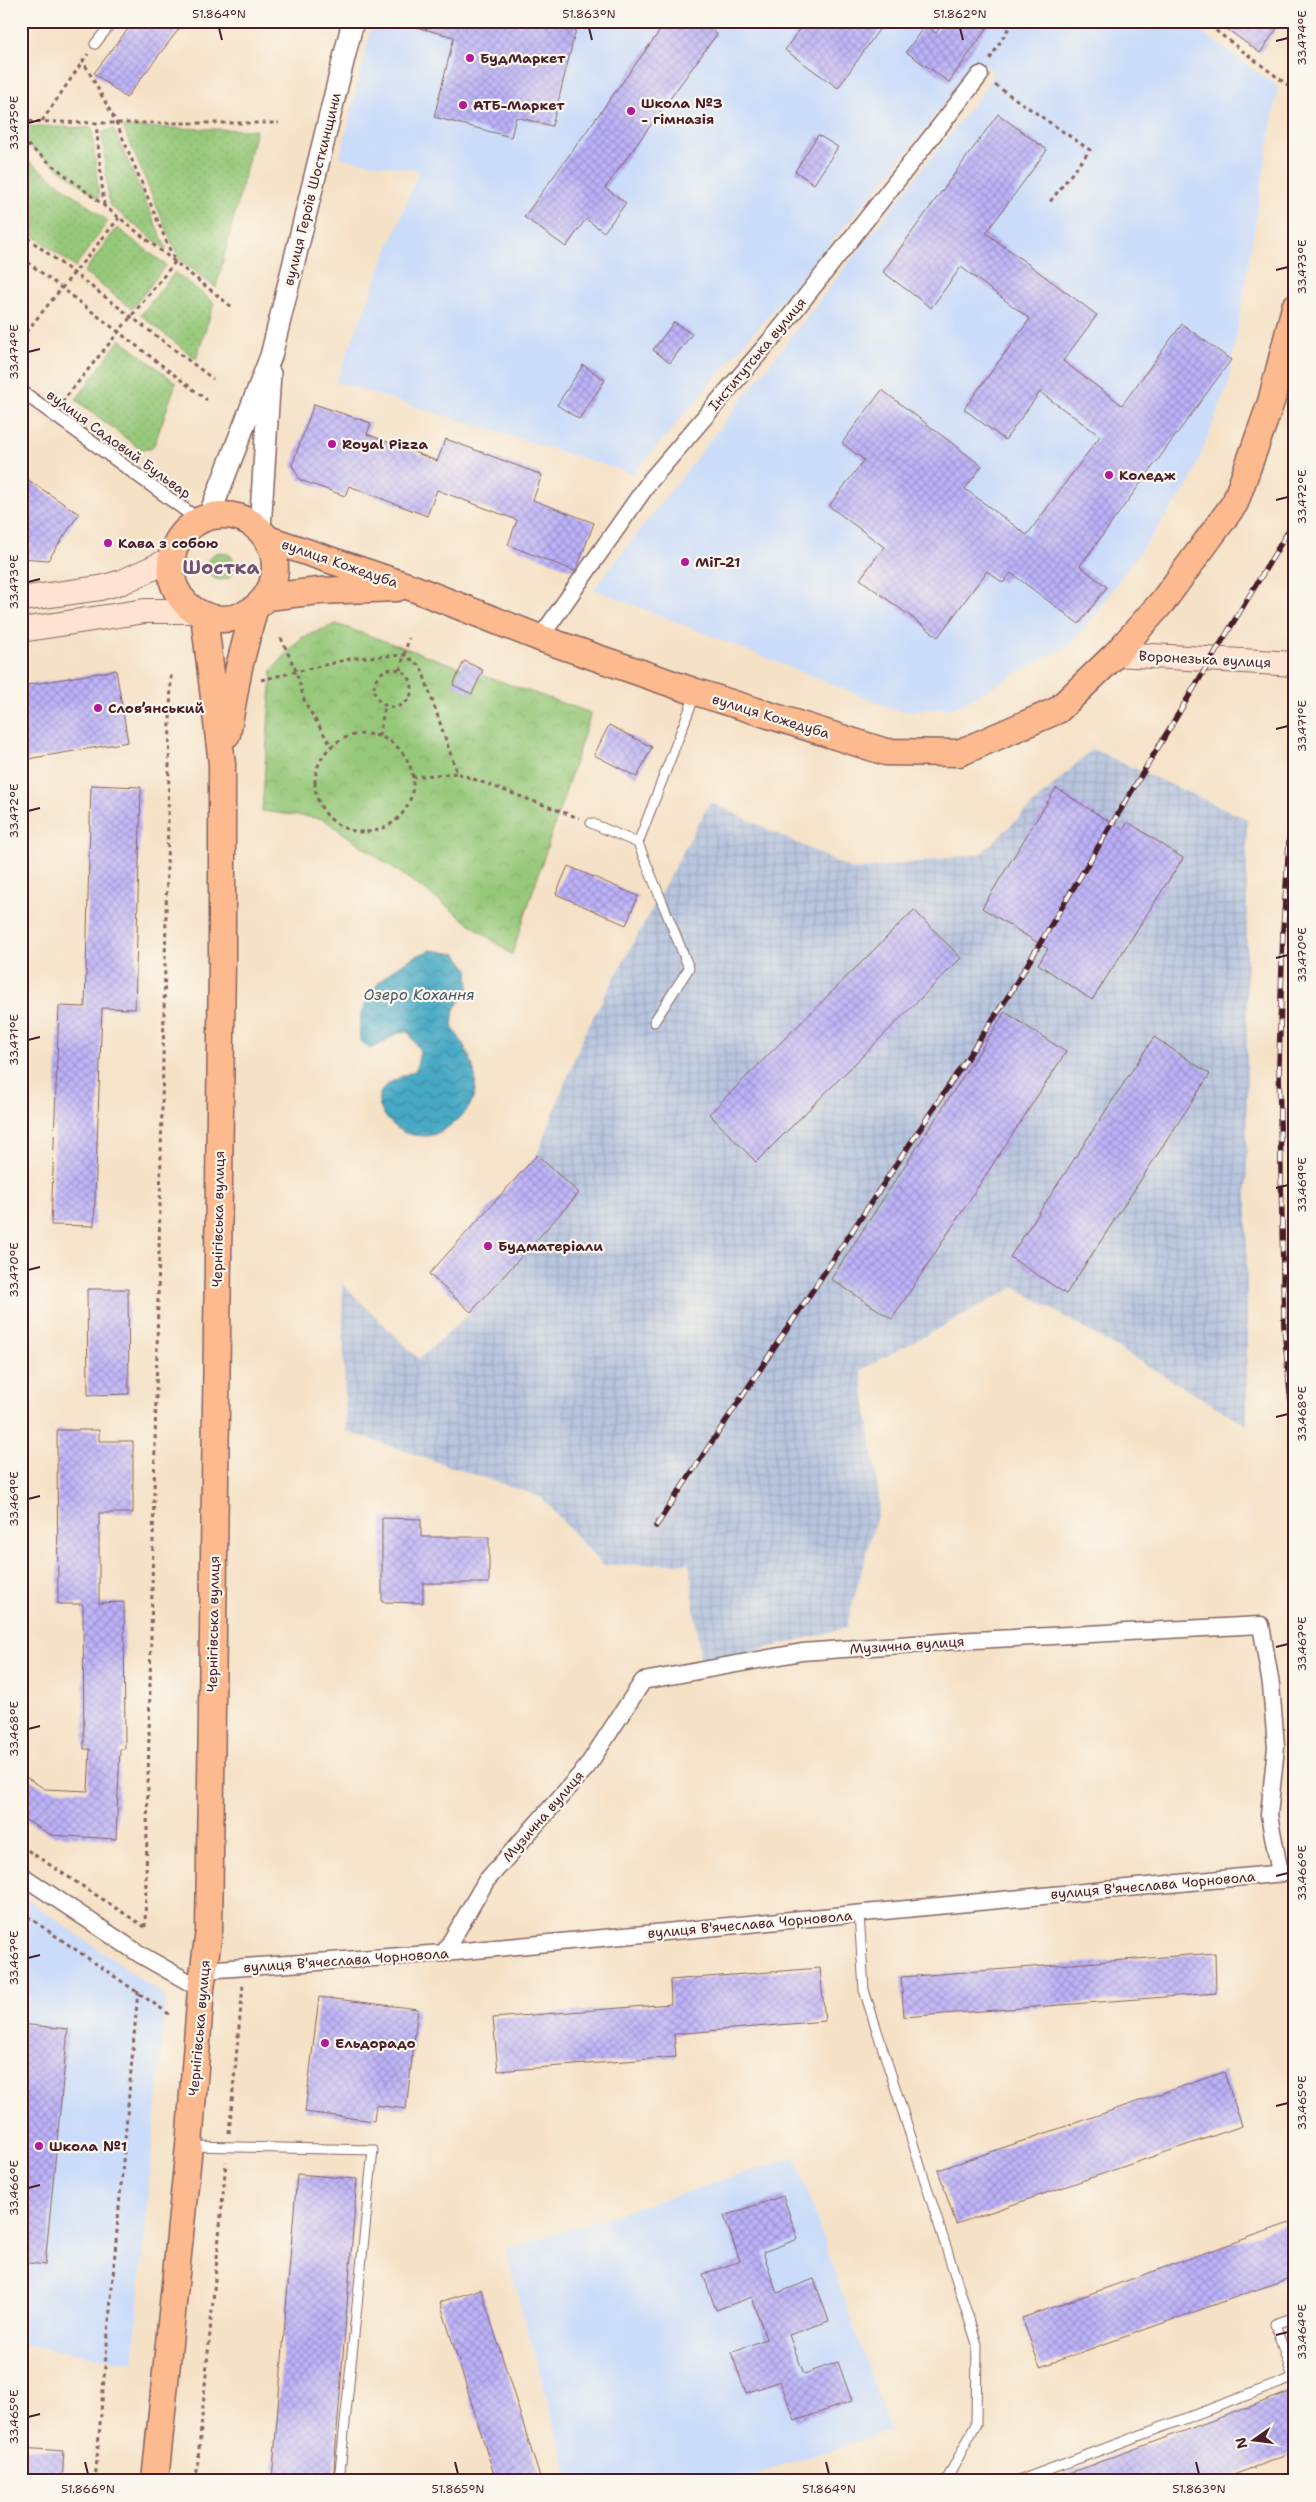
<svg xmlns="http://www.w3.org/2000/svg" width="1316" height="2502" viewBox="0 0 1316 2502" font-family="'Shantell Sans',sans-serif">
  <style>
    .built { fill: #cadcf9 }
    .industrial { fill: url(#industrial-grid) }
    .grass { fill: url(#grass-dots); stroke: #707452 }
    .park { fill: url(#park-crowns); stroke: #707452 }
    .water { fill: url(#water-waves); stroke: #486478 }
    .building { fill: url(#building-cross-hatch) }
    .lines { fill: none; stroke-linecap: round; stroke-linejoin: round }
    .service-casing { stroke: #866361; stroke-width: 11 }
    .pedestrian-casing { stroke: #866361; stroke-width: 15 }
    .minor-casing { stroke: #866361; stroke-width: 19 }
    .tertiary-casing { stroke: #866361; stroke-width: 24 }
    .secondary-casing { stroke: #866361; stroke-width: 26 }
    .primary-casing { stroke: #866361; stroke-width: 29 }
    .path { stroke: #866361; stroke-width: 3; stroke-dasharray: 4 4; stroke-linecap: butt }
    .service { stroke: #fff; stroke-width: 9 }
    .pedestrian { stroke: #fff; stroke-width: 12 }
    .minor { stroke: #fff; stroke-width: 16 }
    .tertiary { stroke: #fff; stroke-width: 21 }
    .secondary { stroke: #fee3d2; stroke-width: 24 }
    .primary { stroke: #fcba8e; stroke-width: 26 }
    .rail-casing { stroke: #4a1f2b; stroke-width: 5.5 }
    .rail { stroke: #fbf7ec; stroke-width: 4; stroke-dasharray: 11; stroke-linecap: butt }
    .ticks { fill: none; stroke: #4a1f2b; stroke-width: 2 }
    .poi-dot { fill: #b5179e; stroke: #fbf7ec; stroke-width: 2 }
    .labels { text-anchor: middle; stroke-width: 4.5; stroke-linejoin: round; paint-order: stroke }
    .poi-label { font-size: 14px; font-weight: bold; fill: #4a1f2b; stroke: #fbf7ec; text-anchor: start }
    .street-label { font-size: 14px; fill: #4a1f2b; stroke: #fbf7ec }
    .water-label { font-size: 15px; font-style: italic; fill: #485669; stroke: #fbf7ec }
    .district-label { font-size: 19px; font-weight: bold; fill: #725273; stroke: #fbf7ec }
    .neatline { fill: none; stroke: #4a1f2b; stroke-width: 2 }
    .ticks-label { font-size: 12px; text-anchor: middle; fill: #4a1f2b }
  </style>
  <defs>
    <pattern id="industrial-grid" width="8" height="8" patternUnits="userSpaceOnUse" patternTransform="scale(1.25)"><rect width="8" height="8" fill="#b7c5de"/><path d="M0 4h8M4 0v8" fill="none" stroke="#9fa9bf"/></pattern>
    <pattern id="grass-dots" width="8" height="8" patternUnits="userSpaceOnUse" patternTransform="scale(1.25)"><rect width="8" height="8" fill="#96c879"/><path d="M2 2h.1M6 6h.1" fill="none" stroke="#83ab69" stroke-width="1.8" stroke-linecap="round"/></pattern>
    <pattern id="park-crowns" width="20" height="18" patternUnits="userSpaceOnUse" patternTransform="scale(1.25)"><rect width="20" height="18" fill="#96c879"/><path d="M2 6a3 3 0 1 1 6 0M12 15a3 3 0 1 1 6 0" fill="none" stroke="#83ab69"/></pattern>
    <pattern id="water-waves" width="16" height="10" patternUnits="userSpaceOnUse" patternTransform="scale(1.25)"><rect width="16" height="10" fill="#46a9c5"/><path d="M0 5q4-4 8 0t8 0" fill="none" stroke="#3c89a0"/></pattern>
    <pattern id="building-cross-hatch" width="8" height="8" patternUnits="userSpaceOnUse" patternTransform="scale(1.25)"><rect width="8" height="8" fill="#bcb2f9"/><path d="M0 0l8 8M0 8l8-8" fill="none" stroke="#9b90ca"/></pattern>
  </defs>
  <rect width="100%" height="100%" fill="#fbf7ec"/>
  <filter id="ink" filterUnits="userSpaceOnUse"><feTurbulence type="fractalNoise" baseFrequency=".02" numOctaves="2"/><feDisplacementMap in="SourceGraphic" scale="10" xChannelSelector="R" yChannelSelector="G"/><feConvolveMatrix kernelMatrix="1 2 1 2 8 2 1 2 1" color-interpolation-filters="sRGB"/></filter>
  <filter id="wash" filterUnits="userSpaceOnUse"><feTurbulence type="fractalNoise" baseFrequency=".0096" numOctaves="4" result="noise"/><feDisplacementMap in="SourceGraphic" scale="20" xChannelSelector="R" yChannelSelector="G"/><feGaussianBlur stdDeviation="1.12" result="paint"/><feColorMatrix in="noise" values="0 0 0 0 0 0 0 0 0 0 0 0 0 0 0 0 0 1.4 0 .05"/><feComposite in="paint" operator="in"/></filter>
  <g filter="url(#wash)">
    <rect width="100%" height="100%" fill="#f5e1c6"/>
    <path class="built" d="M373,21H1186L1278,87L1228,385L1189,485L1074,642L954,708L898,711L594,589L984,90L994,72L978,60L892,171L633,474L336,382L419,171L340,158Z
      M21,1895L166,1997L133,2363L21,2344Z
      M795,2157L890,2431L736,2481H570L505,2250Z"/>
    <path class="industrial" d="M1092,749L1247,819V1425L1015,1287L861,1370L880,1504L846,1628L701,1665L689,1563L602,1565L541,1497L346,1431L342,1284L419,1359L471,1312L579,1193L537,1155L585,1032L710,802L854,870L980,854Z"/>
    <path class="grass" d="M21,126L92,128L99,199L29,146L21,137Z
      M123,127L256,130L216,288L179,259Z
      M113,128L167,250L109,205L102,133Z
      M21,155L108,221L75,267L21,226Z
      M117,228L166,265L132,309L84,272Z
      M175,272L214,303L196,359L141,315Z
      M120,339L176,383L155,443L151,449H140L76,400Z
      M207 566a14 14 0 1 1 28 0a14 14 0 1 1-28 0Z"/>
    <path class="park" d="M336,624L591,713L512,955L426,891L323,819L262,811L272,670L301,638Z"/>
    <path class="water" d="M431,950L457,954L468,969L469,988L454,1009L452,1027C474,1058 491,1097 453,1123C446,1129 435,1136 426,1136C419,1136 408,1135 403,1132C390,1124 370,1105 383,1089C390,1080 406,1075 416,1070L420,1051L408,1031C390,1033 387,1044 369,1049L360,1040C355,994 391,964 431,950Z"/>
    <g id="blocks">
      <path class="building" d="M134,21H185L126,98L94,73Z
        M417,21H578L552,126L516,117L511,137L434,117L454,37L416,27Z
        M667,21H699L717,34L605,188L626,203L604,232L586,219L566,247L524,217Z
        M805,21H885L838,88L785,50Z
        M944,21H992L949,82L906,52L925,25L936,33Z
        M1216,21H1282L1260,53Z
        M998,114L1047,150L986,233L1097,315L1063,361L1122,405L1182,324L1231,360L1080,566L1107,587L1079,624L1011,573L1003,583L987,571L938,637L860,579L884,547L829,506L864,460L842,443L882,390L982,466L965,489L1027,535L1100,436L1040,392L1005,440L964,409L1030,319L961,267L931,308L883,272Z
        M818,135L838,147L814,184L795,171Z
        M674,322L692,334L670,363L653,350Z
        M583,365L605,380L579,419L557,405Z
        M314,404L371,423L367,434L437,461L446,439L542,475L533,500L594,523L577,568L575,571L508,545L517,520L437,490L427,516L349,486L345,496L300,480L292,465Z
        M21,475L79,514L48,560L21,558Z
        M464,661L483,670L472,694L453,685Z
        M116,670L128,742L21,760V686Z
        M609,725L652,747L637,777L594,755Z
        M91,785L141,787L135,1009L102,1008L94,1226L51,1225L59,1006L85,1007Z
        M1056,788L1123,830L1128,822L1183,858L1092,1000L1038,964L1048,949L982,908Z
        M568,866L638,896L626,925L556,894Z
        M914,910L961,958L756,1162L709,1114Z
        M1005,1012L1066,1052L892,1319L831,1279Z
        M1154,1037L1210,1074L1066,1294L1010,1257Z
        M537,1155L579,1193L471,1312L429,1274Z
        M87,1289H128L129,1394L88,1395Z
        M57,1430H99V1441H133V1513H99V1603L124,1602L125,1749H120L116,1839L51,1835L21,1817V1774L45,1789L88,1791L90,1749H84L83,1604H58Z
        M382,1518L421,1519V1537H489V1583H423V1603L382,1602Z
        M1215,1953L1216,1993L904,2017L901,1977Z
        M820,1968L825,2021L674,2034L676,2057L498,2071L493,2018L671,2004L670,1980Z
        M319,1997L418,2009L406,2109L376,2105L374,2121L305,2112Z
        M21,2024L68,2029L45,2265L21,2262Z
        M1224,2072L1242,2126L956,2224L938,2170Z
        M297,2174L357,2179L333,2481H272Z
        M783,2196L798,2239L763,2252L777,2293L814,2279L829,2321L789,2335L804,2374L838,2362L852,2401L795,2421L780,2381L746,2393L731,2352L766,2339L752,2297L716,2310L703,2274L740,2261L724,2216Z
        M1295,2221V2276L1040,2367L1022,2318Z
        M481,2289L541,2481H496L440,2302Z
        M1295,2390V2452L1217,2481H1054L1053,2479Z
        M21,2448L64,2451L62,2481H21Z"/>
    </g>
  </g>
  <g filter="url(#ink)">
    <use href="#blocks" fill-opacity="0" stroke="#866361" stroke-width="1"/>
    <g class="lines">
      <defs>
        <path id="service" d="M95,44L113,21
          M591,823L638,843L695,695
          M638,843L689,968L654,1022
          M859,1914L864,1990L977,2344L976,2424L946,2481
          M191,2146L373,2150L339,2481
          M1018,2481L1293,2378L1275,2324L1295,2317"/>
        <path id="pedestrian" d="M21,391L199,520"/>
        <path id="minor" d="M540,638L650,481L780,329L980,75
          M21,1875L141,1955L201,1989
          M444,1953L486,1881L586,1768L643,1681L802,1652L955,1641L1261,1625L1271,1685L1276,1747L1269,1815L1280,1873
          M204,1970L444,1953L1295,1872"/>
        <path id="tertiary" d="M209,516L271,356L353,21
          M260,529L270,374"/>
        <path id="secondary" d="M21,599L100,588L122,582L172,559
          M21,630L145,611H196
          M1116,654L1295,664"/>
        <path id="primary" d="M171 567a52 52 0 1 1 104 0a52 52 0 1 1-104 0Z
          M268,539L413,588L540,638L696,692L886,752L959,753L1058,710L1116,654L1163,601L1235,503L1271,402L1295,307
          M267,597L319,591L397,588
          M227,734L239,667L254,610
          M155,2481L189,2146L201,1989L209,1931L222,960V764L204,615"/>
      </defs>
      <use href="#service" class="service-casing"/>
      <use href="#pedestrian" class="pedestrian-casing"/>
      <use href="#minor" class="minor-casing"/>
      <use href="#tertiary" class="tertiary-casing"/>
      <use href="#secondary" class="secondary-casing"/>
      <use href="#primary" class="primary-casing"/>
      <path class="path" d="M1203,21L1289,86
        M990,59L1013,21
        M995,85L1090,150L1049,203
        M21,121L96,123
        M42,121L83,61
        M21,140L232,307
        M21,150L26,144
        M104,205L96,123H279
        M21,233L213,379
        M21,257L207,400
        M21,338L119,218
        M62,402L175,262L116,122L83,61L88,54
        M281,638L296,671L305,703L332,747
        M374 688a19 19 0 1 1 38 0a19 19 0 1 1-38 0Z
        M400,670L409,638
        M261,680L354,658L405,655L421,667L457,773L579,818
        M315 783a49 49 0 1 1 98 0a49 49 0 1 1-98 0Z
        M379,736L385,706
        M412,777L457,773
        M21,1846L145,1927
        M21,1912L169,2014
        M145,1927L171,674
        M229,2133L243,1985
        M95,2481L138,1991
        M196,2481L226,2162"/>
      <use href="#service" class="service"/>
      <use href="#pedestrian" class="pedestrian"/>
      <use href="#minor" class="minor"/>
      <use href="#tertiary" class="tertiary"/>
      <use href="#secondary" class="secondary"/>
      <use href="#primary" class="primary"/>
      <defs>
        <path id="rail" d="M1295,757L1283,930L1279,1064L1284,1327L1295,1449
          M1295,995L1292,1058L1295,1132
          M656,1526L1009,995L1295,520"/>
      </defs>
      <use href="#rail" class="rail-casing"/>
      <use href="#rail" class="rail"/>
    </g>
  </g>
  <path class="ticks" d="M219,28L222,40M589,28L592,40M960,28L963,40M1276,41L1288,38M28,123L40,120M1276,270L1288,267M28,352L40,349M1276,500L1288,497M28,582L40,579M1276,729L1288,726M28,811L40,808M1276,958L1288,955M28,1040L40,1037M1276,1188L1288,1185M28,1270L40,1267M1276,1417L1288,1414M28,1499L40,1496M1276,1647L1288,1644M28,1729L40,1726M1276,1876L1288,1873M28,1958L40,1955M1276,2106L1288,2103M28,2188L40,2185M1276,2335L1288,2332M28,2417L40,2414M85,2462L88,2474M455,2462L458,2474M826,2462L829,2474M1196,2462L1199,2474"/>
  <g class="poi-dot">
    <circle cx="470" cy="58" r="5"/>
    <circle cx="463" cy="105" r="5"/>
    <circle cx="631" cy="111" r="5"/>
    <circle cx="332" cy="444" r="5"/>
    <circle cx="1109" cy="475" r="5"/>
    <circle cx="108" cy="543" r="5"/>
    <circle cx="685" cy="562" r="5"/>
    <circle cx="98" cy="708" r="5"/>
    <circle cx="488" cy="1246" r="5"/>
    <circle cx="325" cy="2043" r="5"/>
    <circle cx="39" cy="2146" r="5"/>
  </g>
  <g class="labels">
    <g class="poi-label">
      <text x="480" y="63">БудМаркет</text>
      <text x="641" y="108">Школа №3<tspan x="641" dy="16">- гімназія</tspan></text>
      <text x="473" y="110">АТБ-Маркет</text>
      <text x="342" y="449">Royal Pizza</text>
      <text x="1119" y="480">Коледж</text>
      <text x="118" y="548">Кава з собою</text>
      <text x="695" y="567">МіГ-21</text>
      <text x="108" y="713">Слов’янський</text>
      <text x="498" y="1251">Будматеріали</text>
      <text x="335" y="2048">Ельдорадо</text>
      <text x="49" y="2151">Школа №1</text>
    </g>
    <g class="street-label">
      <text transform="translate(312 189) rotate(-76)" y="5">вулиця Героїв Шосткинщини</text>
      <text transform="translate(757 354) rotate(-50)" y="5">Інститутська вулиця</text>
      <text transform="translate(119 444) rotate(36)" y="5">вулиця Садовий Бульвар</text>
      <text transform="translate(340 563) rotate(19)" y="5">вулиця Кожедуба</text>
      <text transform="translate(1205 659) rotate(3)" y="5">Воронезька вулиця</text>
      <text transform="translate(771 716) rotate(17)" y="5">вулиця Кожедуба</text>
      <text transform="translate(218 1219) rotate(-89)" y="5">Чернігівська вулиця</text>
      <text transform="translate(213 1624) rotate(-89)" y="5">Чернігівська вулиця</text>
      <text transform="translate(907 1645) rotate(-4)" y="5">Музична вулиця</text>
      <text transform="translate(543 1816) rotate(-49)" y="5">Музична вулиця</text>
      <text transform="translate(1153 1885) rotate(-5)" y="5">вулиця В'ячеслава Чорновола</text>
      <text transform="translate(750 1924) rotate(-5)" y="5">вулиця В'ячеслава Чорновола</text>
      <text transform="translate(346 1960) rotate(-4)" y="5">вулиця В'ячеслава Чорновола</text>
      <text transform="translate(199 2028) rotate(-85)" y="5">Чернігівська вулиця</text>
    </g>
    <g class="water-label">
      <text x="419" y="1000">Озеро Кохання</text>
    </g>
    <g class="district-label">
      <text x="221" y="574">Шостка</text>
    </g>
  </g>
  <rect width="1316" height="2502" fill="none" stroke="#fbf7ec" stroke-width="55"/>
  <g transform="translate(1254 2440) rotate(256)" stroke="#fbf7ec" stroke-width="4" paint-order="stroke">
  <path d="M0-4L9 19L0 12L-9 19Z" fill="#4a1f2b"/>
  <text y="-8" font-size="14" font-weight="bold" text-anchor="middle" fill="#4a1f2b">N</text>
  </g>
  <rect x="28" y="28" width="1260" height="2446" class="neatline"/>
  <g class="ticks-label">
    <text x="219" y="18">51.864°N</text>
    <text x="589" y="18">51.863°N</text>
    <text x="960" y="18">51.862°N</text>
    <text transform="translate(1302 38) rotate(-90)" y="4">33.474°E</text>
    <text transform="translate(14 123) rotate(-90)" y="4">33.475°E</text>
    <text transform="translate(1302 267) rotate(-90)" y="4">33.473°E</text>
    <text transform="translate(14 352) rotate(-90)" y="4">33.474°E</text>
    <text transform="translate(1302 497) rotate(-90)" y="4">33.472°E</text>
    <text transform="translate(14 582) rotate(-90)" y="4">33.473°E</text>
    <text transform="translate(1302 726) rotate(-90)" y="4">33.471°E</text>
    <text transform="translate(14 811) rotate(-90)" y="4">33.472°E</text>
    <text transform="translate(1302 955) rotate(-90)" y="4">33.470°E</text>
    <text transform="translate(14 1040) rotate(-90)" y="4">33.471°E</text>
    <text transform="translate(1302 1185) rotate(-90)" y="4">33.469°E</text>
    <text transform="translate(14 1270) rotate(-90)" y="4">33.470°E</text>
    <text transform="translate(1302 1414) rotate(-90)" y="4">33.468°E</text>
    <text transform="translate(14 1499) rotate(-90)" y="4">33.469°E</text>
    <text transform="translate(1302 1644) rotate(-90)" y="4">33.467°E</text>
    <text transform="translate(14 1729) rotate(-90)" y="4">33.468°E</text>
    <text transform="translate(1302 1873) rotate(-90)" y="4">33.466°E</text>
    <text transform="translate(14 1958) rotate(-90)" y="4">33.467°E</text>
    <text transform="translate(1302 2103) rotate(-90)" y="4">33.465°E</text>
    <text transform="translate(14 2188) rotate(-90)" y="4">33.466°E</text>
    <text transform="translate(1302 2332) rotate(-90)" y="4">33.464°E</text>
    <text transform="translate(14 2417) rotate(-90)" y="4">33.465°E</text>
    <text x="88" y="2493">51.866°N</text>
    <text x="458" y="2493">51.865°N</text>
    <text x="829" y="2493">51.864°N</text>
    <text x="1199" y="2493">51.863°N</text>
  </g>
</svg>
